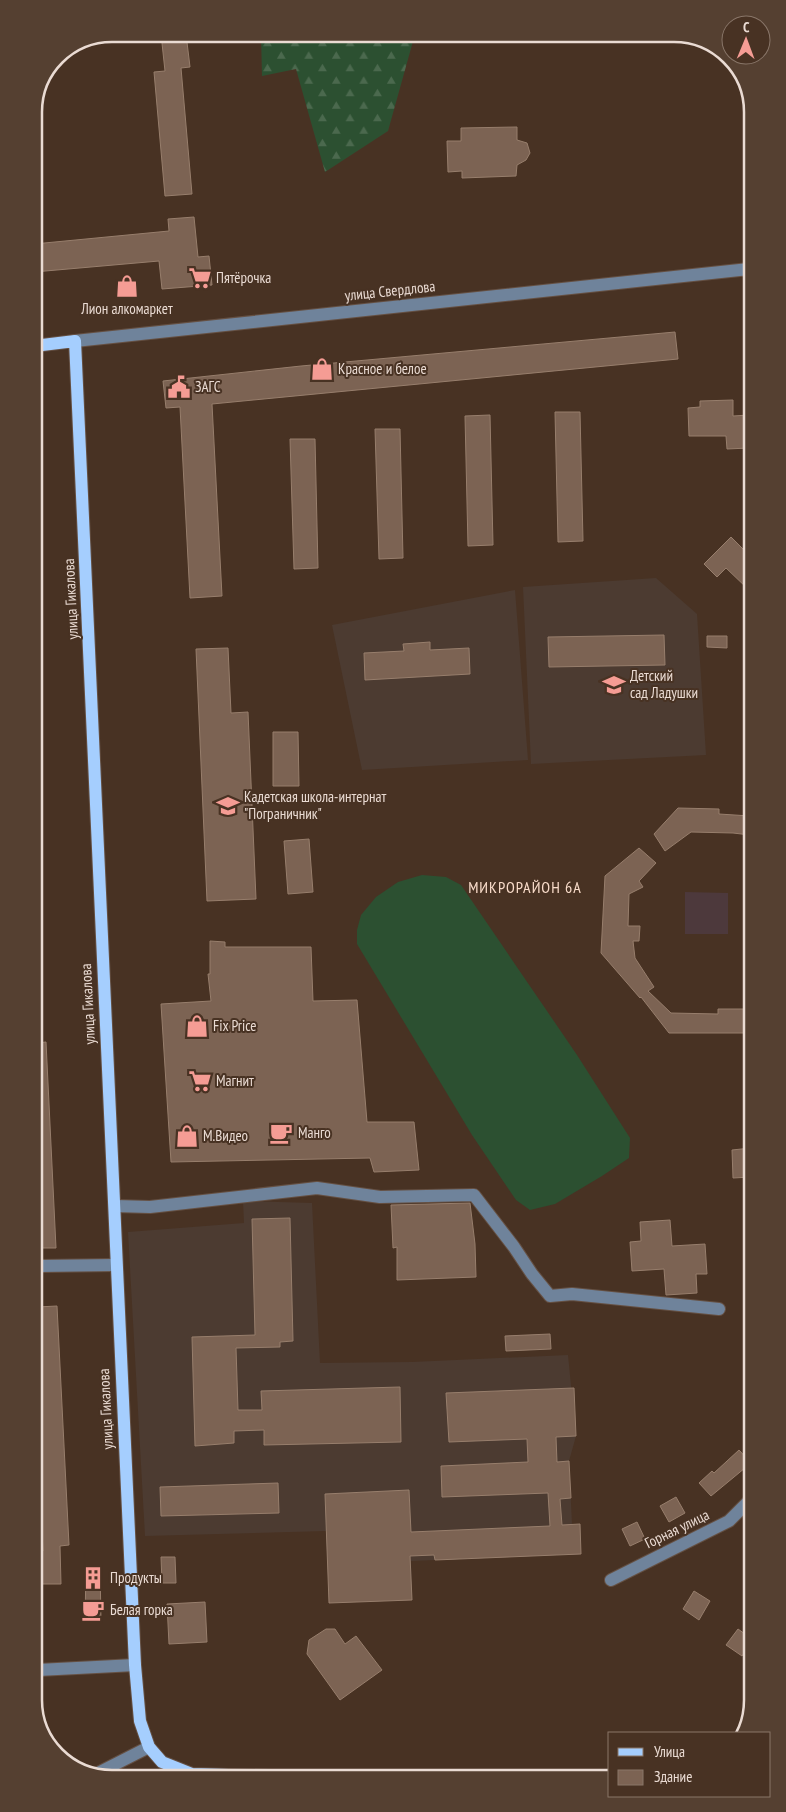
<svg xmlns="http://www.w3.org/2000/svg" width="786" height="1812" viewBox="0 0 786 1812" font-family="'PT Sans Narrow',sans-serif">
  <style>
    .commercial { fill: #4d393c }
    .education { fill: #4c3b31 }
    .forest { fill: url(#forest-firs) }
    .pitch { fill: #2c5031 }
    .building { fill: #7c6353; stroke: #977e6c }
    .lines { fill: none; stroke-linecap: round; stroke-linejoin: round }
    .minor-casing { stroke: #655043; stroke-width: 14 }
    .major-casing { stroke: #655043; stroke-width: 14 }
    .minor { stroke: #6f839b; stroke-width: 12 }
    .major { stroke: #a5cefe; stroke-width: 12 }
    .labels { text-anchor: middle; stroke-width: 4; stroke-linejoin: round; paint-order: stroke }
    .poi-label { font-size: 15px; fill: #eadbd3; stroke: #483223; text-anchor: start }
    .street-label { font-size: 15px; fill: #eadbd3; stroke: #483223 }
    .neighbourhood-label { font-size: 16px; letter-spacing: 1px; fill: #f9dcca; stroke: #483223 }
    .rim { fill: none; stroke: #eadbd3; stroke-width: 2.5 }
  </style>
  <defs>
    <pattern id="forest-firs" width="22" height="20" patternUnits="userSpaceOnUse" patternTransform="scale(1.25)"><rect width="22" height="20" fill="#2c5031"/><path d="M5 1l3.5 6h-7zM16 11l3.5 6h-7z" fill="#4b694e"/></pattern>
  </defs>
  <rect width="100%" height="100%" fill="#483223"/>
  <path class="commercial" d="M685,892L728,893V934H685Z"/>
  <path class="education" d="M656,578L697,614L706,755L531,764L523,587Z
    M515,590L528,760L362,770L332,625Z
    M243,1201L312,1203L320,1363L412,1362L568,1355L576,1436L569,1461L572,1524H580L581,1554L411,1561L412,1600L329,1603L326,1531L145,1536L128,1232L244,1223Z"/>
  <path class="forest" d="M261,34H415L388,131L325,172L296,69L262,76Z"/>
  <path class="pitch" d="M422,875L446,877L461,885L577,1055L630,1138L629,1158L602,1176L555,1204L530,1210L516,1200L472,1135L357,944V930L361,915L376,897L398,882Z"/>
  <path class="building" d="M161,34H186L190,67L181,68L192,194L165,196L154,72L165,71Z
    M517,127V140L527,143L530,153L526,160L517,165L516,176L462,178V171L448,172L447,141H461V128Z
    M194,217L198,257L209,256L212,285L162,289L159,261L34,272V244L169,231L168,219Z
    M675,332L678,359L212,404L222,596L190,598L180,407L166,408L163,381L301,366Z
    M733,400V416L749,415V448L727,449L726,436H689L688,408L700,407V401Z
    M555,412H580L583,541L558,542Z
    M490,415L493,545L468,546L465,416Z
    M375,429H400L403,558L379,559Z
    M290,439H315L318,568L294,569Z
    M731,537L749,555V590L726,568L717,577L704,564Z
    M664,635L665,665L549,667L548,637Z
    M707,636H727V648L707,647Z
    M430,642V650L469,648L470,674L365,680L364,653L404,651L403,644Z
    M228,648L231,713L248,712L256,899L207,901L196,649Z
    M273,732H298L299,786H273Z
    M678,808L719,809V814L750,816V835L733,833L691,832L665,851L654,834Z
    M309,839L313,892L288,894L284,841Z
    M639,848L656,863L639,881L643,887L629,894L628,926H640L639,941H633L635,958L654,987L648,991L671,1013L718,1014V1009H750L751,1033H669L641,997L640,998L601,953L605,876Z
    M210,941L225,942V947H311L313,1001L357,1000L367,1122H414L419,1170L374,1172L370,1158L171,1162L161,1004L211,1001L208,974H210Z
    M46,1042L56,1248H37L36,1043Z
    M751,1148V1177L733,1178L732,1150Z
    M470,1203L475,1244L476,1277L397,1280V1247L393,1248L391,1205Z
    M290,1218L293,1341L280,1342V1347L236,1348L238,1410H262L261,1391L400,1387L401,1442L264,1445V1430L234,1431V1443L195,1446L192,1337L255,1335L252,1219Z
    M670,1220L672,1246L705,1244L707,1274H696L697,1293L666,1295L664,1269L632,1271L630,1242L641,1241L640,1222Z
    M57,1306L69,1545L60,1546L61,1584H38L37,1551H43L37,1435V1307Z
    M550,1334L551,1349L506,1351L505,1336Z
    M574,1388L576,1436L556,1437L557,1462L569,1461L571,1498L560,1499L562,1525L580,1524L581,1554L435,1560L434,1555L410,1556L412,1600L329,1603L325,1494L409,1490L411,1532L550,1526L548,1493L442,1497L441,1466L528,1462L527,1439L449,1442L446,1393Z
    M739,1450L751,1463L711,1496L699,1483L712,1471L714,1473Z
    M278,1483L279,1513L161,1516L160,1487Z
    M676,1497L685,1513L669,1522L660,1506Z
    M637,1522L645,1539L630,1546L622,1529Z
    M161,1557H175L176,1583H162Z
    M86,1568H100L101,1621H85Z
    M694,1591L710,1601L699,1620L683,1609Z
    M205,1602L207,1642L169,1644L167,1604Z
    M326,1629H335L345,1644L356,1636L382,1670L340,1700L307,1654L309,1640Z
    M738,1629L752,1639V1641L742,1656L726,1645Z"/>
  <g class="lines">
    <defs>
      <path id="minor" d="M75,341L749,269
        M115,1206L150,1207L317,1188L380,1197L474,1195L514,1247L532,1274L550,1296L572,1294L719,1309
        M37,1266L116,1265
        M611,1580L729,1521L752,1498
        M38,1670L135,1665
        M96,1774L149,1747"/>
      <path id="major" d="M34,346L75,341L135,1665L140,1721L149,1747L162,1762L192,1774L307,1777"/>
    </defs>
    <use href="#minor" class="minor-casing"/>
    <use href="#major" class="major-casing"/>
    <use href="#minor" class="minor"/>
    <use href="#major" class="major"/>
  </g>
  <defs>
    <symbol id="supermarket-bare" viewBox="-9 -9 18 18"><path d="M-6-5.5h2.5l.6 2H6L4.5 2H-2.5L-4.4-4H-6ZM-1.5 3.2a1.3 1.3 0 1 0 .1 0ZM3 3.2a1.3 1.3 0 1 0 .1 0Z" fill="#f59c94" stroke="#483223" stroke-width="2.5" paint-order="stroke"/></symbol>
    <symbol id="shop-bare" viewBox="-9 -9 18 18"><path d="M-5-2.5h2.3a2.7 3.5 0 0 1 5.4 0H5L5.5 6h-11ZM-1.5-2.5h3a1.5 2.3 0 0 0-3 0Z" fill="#f59c94" stroke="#483223" stroke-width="2.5" paint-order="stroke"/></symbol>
    <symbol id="civic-bare" viewBox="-9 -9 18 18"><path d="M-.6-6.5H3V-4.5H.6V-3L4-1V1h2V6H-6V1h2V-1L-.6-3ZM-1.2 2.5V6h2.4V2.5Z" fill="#f59c94" stroke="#483223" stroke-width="2.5" paint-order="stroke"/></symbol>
    <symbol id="school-bare" viewBox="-9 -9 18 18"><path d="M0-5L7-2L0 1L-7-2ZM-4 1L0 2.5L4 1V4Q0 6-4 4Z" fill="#f59c94" stroke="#483223" stroke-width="2.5" paint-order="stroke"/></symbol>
    <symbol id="cafe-bare" viewBox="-9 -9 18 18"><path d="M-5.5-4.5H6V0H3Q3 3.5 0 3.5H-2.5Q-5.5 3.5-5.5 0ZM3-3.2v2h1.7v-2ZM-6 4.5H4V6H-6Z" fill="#f59c94" stroke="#483223" stroke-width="2.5" paint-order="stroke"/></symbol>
    <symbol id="building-bare" viewBox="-9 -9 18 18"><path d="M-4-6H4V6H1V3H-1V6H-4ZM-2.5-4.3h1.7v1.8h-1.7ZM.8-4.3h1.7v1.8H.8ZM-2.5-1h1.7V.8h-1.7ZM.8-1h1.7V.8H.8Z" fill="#f59c94" stroke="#483223" stroke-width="2.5" paint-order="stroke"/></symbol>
  </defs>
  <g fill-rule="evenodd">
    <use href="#supermarket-bare" x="184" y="262" width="32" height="32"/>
    <use href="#shop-bare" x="111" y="270" width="32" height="32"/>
    <use href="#shop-bare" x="306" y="353" width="32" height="32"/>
    <use href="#civic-bare" x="163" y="371" width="32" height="32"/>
    <use href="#school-bare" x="598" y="669" width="32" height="32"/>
    <use href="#school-bare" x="212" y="790" width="32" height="32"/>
    <use href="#shop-bare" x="181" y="1010" width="32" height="32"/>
    <use href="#supermarket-bare" x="184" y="1065" width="32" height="32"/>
    <use href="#cafe-bare" x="265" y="1117" width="32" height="32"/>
    <use href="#shop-bare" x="171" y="1120" width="32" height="32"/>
    <use href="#building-bare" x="77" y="1562" width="32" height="32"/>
    <use href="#cafe-bare" x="77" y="1594" width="32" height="32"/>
  </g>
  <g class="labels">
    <g class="poi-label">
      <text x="216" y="283">Пятёрочка</text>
      <text x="127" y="314" text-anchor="middle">Лион алкомаркет</text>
      <text x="338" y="374">Красное и белое</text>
      <text x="195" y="392">ЗАГС</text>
      <text x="630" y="681">Детский<tspan x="630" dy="17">сад Ладушки</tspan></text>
      <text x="244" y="802">Кадетская школа-интернат<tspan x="244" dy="17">"Пограничник"</tspan></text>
      <text x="213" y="1031">Fix Price</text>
      <text x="216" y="1086">Магнит</text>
      <text x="298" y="1138">Манго</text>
      <text x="203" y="1141">М.Видео</text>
      <text x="110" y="1583">Продукты</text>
      <text x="110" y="1615">Белая горка</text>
    </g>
    <g class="street-label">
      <text transform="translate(390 291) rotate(-6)" y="5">улица Свердлова</text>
      <text transform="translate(71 599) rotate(-93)" y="5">улица Гикалова</text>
      <text transform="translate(88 1004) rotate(-93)" y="5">улица Гикалова</text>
      <text transform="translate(106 1409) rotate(-93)" y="5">улица Гикалова</text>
      <text transform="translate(677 1529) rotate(-26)" y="5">Горная улица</text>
    </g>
    <g class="neighbourhood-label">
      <text x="525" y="893">МИКРОРАЙОН 6А</text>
    </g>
  </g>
  <path d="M0 0H786V1812H0ZM112 42H674A70 70 0 0 1 744 112V1700A70 70 0 0 1 674 1770H112A70 70 0 0 1 42 1700V112A70 70 0 0 1 112 42Z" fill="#554031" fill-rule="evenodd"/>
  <path class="rim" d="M112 42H674A70 70 0 0 1 744 112V1700A70 70 0 0 1 674 1770H112A70 70 0 0 1 42 1700V112A70 70 0 0 1 112 42Z"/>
  <rect x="608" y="1732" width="162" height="65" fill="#483223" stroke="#897669"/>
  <rect x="618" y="1748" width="25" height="8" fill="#a5cefe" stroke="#897669"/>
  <text x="654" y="1757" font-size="15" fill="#eadbd3">Улица</text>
  <rect x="618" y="1770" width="25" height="15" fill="#7c6353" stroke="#897669"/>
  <text x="654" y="1782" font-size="15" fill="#eadbd3">Здание</text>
  <g transform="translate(746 40) rotate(1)"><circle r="24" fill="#483223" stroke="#897669"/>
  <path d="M0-4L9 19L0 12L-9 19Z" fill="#f59c94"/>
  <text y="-8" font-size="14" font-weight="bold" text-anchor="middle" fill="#eadbd3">С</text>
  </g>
</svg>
